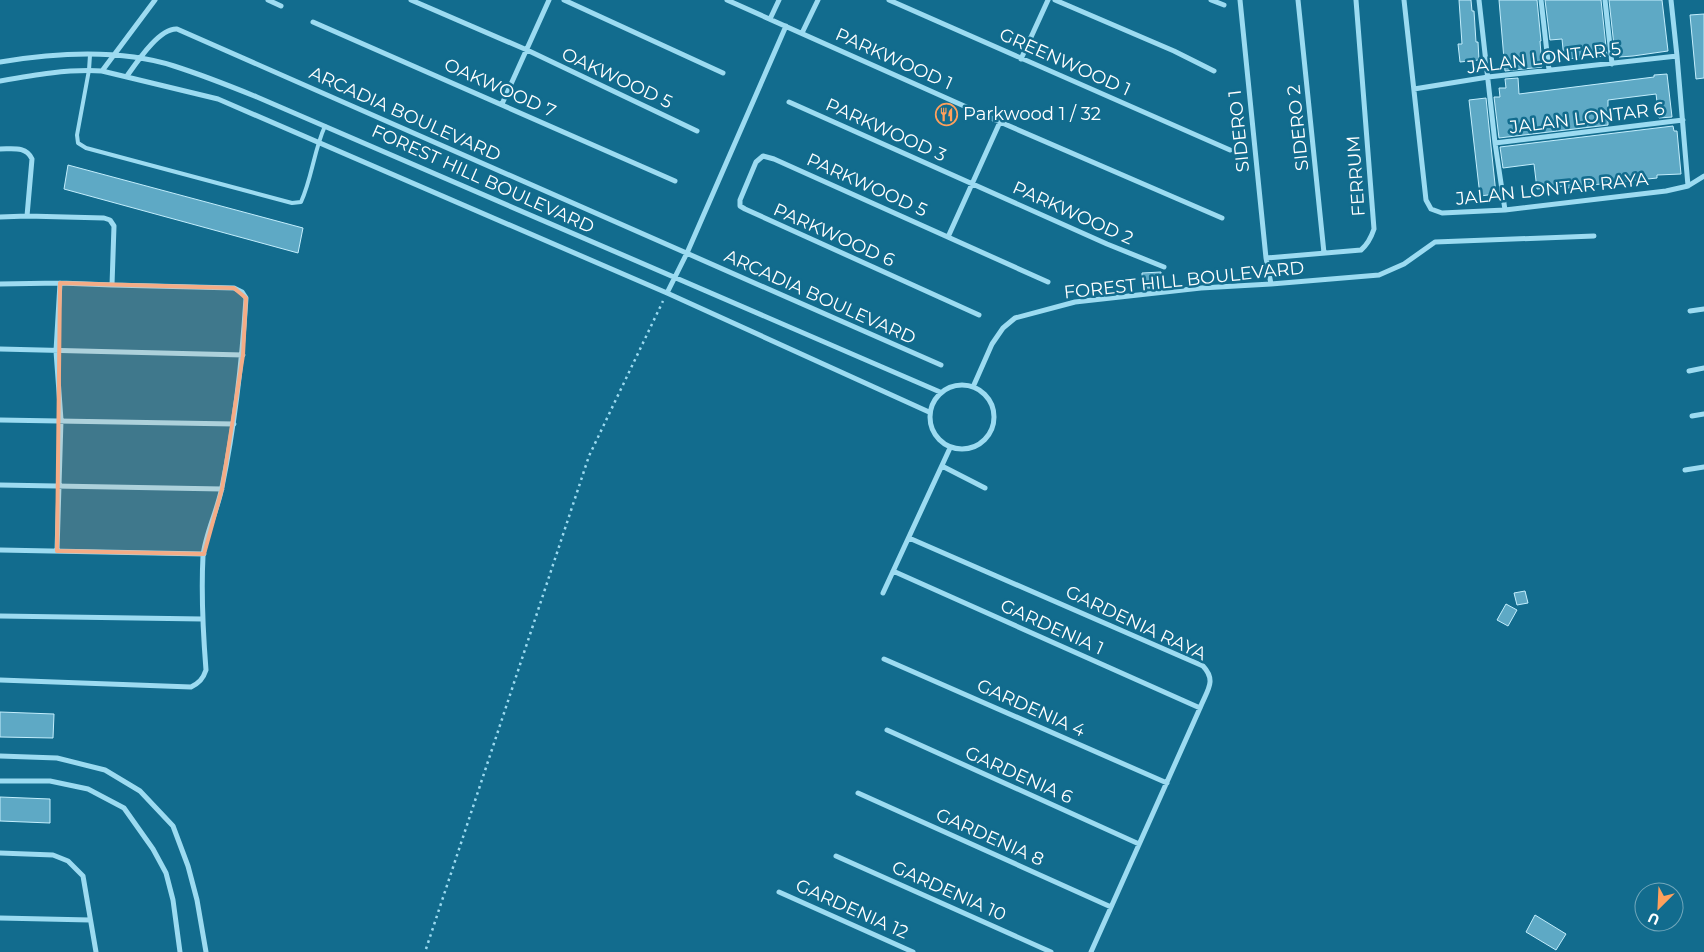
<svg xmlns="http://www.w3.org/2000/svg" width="1704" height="952" viewBox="0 0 1704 952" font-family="Montserrat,sans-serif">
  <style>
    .building { fill: #5ea9c5; stroke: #c3eefd }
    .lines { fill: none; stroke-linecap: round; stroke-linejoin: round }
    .path { stroke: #9cdbf1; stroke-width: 2.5; stroke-dasharray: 2.5 4; stroke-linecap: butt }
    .lane { stroke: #9cdbf1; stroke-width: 4 }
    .street { stroke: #9cdbf1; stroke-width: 5 }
    .marked { fill: #f4ac86; fill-opacity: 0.2; stroke: #f4ac86; stroke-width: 4; stroke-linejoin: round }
    .labels { text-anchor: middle; stroke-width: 5; stroke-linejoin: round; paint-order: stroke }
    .street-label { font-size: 18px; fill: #fff; stroke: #126c8e }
    .poi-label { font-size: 18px; fill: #fff; stroke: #126c8e; text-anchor: start }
  </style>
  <rect width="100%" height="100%" fill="#126c8e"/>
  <path class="building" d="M1459,0H1471L1472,11H1474L1476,42H1478L1479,60L1460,62L1458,44H1462Z
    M1499,0H1537L1541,41H1540L1542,67L1505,71Z
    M1545,0H1601L1607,56L1564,59L1562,39L1550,40Z
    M1609,0H1662L1668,51L1633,56L1619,57V55H1615Z
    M1704,14V78L1696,79L1690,15Z
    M1667,74L1672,117L1659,118L1656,94L1608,100V125L1499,138L1494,97H1500L1499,88H1506L1505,79L1518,78L1519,94L1654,77V75Z
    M1486,98L1496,194L1480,196L1469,100Z
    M1673,126L1674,131H1677L1681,174L1657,175V178L1592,185V187L1566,188V186L1537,189L1534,164L1503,168L1500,147Z
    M68,165L303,228L298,253L64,189Z
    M1161,272V288H1142V273Z
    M1525,591L1528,603L1517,605L1514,593Z
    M1506,604L1517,610L1508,626L1497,620Z
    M0,712L54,714L53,738L0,737Z
    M0,797L50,799V823L0,821Z
    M1535,915L1566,934L1556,950L1526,932Z"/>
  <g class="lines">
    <path class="path" d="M426,949L589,456L663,301"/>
    <path class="lane" d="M90,55L89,70L77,135L78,143L86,148L292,203L301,202C312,178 314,150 325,126"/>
    <path class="street" d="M268,0L281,6
      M411,0L527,50L697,131
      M564,0L723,73
      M727,0L1000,122L1222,218
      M889,0L1230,150
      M1055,0L1174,51L1214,71
      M1211,0L1224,5
      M1240,0L1266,258L1271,284
      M1298,0L1324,253
      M1404,0L1426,200L1431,209L1442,213L1505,210L1666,191L1688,186L1704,176
      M1479,0L1495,143L1505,210
      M1541,0L1549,70
      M1605,0L1612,64
      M1671,0L1677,56L1688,186
      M770,19L779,0
      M313,22L675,181
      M802,33L818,0
      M1021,59L1048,0
      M0,62C54,53 121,49 174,66C202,75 230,86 257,97L940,392
      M102,71L155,0
      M127,76C137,62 159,28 177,29L941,365
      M0,81C34,75 68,69 102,71L218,99L667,293L929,412
      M1414,89L1488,77L1677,56
      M789,102L1107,244L1164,267
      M502,104L549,0
      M1495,143L1683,120
      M0,149C13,149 26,146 32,159L27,216L104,218L110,220L114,226L112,285L234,288L242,292L246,298C242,362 235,424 222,487C218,509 205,535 203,556C201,594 203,632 206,670C203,679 199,683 191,687L0,680
      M0,217L27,216
      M948,237L1000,122
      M1266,258L1361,250C1368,244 1371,238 1374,229L1356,0
      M0,284L60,283L112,285
      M667,293L687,253L786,26
      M1690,311L1704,309
      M979,315L745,209L740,206V200L756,162L763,156L774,159L1048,282
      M0,349L243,355
      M1689,371L1704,368
      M930 417a32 32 0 1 1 64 0a32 32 0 1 1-64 0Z
      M973,387L992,344L1003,328L1015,318L1075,302L1201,288L1271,284L1379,275L1404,264L1435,242L1594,236
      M1692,416L1704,414
      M0,420L234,424
      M942,466L985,488
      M1685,470L1704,467
      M0,485L222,489
      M909,538L1203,666C1217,681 1207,690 1200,708L1091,952
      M0,550L204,554
      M57,551L61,420L56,351L60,283
      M893,571L1200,708
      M883,593L950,448
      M0,616L202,619
      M884,659L1167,783
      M887,730L1139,844
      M0,756L57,758L105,770L140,791L173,826L188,866L197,900L206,952
      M0,781H50L88,789L124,808L153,849L166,873L173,900L180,952
      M858,793L1111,907
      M0,853L53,855L68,861L83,876L96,952
      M836,856L1051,952
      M779,892L913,952
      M0,918L90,920"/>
  </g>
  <path class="marked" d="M60,283L234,288L246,298L243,355L222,489L204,554L57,551Z"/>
  <defs>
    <symbol id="restaurant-ring" viewBox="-11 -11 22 22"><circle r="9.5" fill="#126c8e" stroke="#ffa05c" stroke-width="1.5"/><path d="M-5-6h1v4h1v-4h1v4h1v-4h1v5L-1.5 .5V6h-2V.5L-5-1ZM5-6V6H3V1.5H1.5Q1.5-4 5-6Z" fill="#ffa05c"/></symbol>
  </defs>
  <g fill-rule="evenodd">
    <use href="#restaurant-ring" x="934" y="102" width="25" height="25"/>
  </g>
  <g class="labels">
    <g class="street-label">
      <text transform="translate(1544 58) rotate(-7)" y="6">JALAN LONTAR 5</text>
      <text transform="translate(894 59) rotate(24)" y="6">PARKWOOD 1</text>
      <text transform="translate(1065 62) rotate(24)" y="6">GREENWOOD 1</text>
      <text transform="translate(617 78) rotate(25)" y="6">OAKWOOD 5</text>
      <text transform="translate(500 88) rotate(24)" y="6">OAKWOOD 7</text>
      <text transform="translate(405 114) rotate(24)" y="6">ARCADIA BOULEVARD</text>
      <text transform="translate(1587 118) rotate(-7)" y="6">JALAN LONTAR 6</text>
      <text transform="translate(1298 128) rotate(-96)" y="6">SIDERO 2</text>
      <text transform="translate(886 130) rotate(24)" y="6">PARKWOOD 3</text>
      <text transform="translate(1239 131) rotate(-96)" y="6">SIDERO 1</text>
      <text transform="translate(1356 176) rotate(-94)" y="6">FERRUM</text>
      <text transform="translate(483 179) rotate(24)" y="6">FOREST HILL BOULEVARD</text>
      <text transform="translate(867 185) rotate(24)" y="6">PARKWOOD 5</text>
      <text transform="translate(1552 189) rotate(-6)" y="6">JALAN LONTAR RAYA</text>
      <text transform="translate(1073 213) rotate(24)" y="6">PARKWOOD 2</text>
      <text transform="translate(834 235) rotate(24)" y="6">PARKWOOD 6</text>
      <text transform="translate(1184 280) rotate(-6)" y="6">FOREST HILL BOULEVARD</text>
      <text transform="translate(820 297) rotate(24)" y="6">ARCADIA BOULEVARD</text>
      <text transform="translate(1136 623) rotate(25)" y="6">GARDENIA RAYA</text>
      <text transform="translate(1052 627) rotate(24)" y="6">GARDENIA 1</text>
      <text transform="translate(1031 708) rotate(24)" y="6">GARDENIA 4</text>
      <text transform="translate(1019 775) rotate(24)" y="6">GARDENIA 6</text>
      <text transform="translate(990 837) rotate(24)" y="6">GARDENIA 8</text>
      <text transform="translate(949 891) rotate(24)" y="6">GARDENIA 10</text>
      <text transform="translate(852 909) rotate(24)" y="6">GARDENIA 12</text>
    </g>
    <g class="poi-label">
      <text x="963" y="120">Parkwood 1 / 32</text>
    </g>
  </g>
  <g transform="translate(1659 907) rotate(204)"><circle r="24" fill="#126c8e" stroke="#71a7bb"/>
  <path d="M0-4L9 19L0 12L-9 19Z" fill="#ffa05c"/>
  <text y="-8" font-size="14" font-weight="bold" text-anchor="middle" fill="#ffffff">U</text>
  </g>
</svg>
